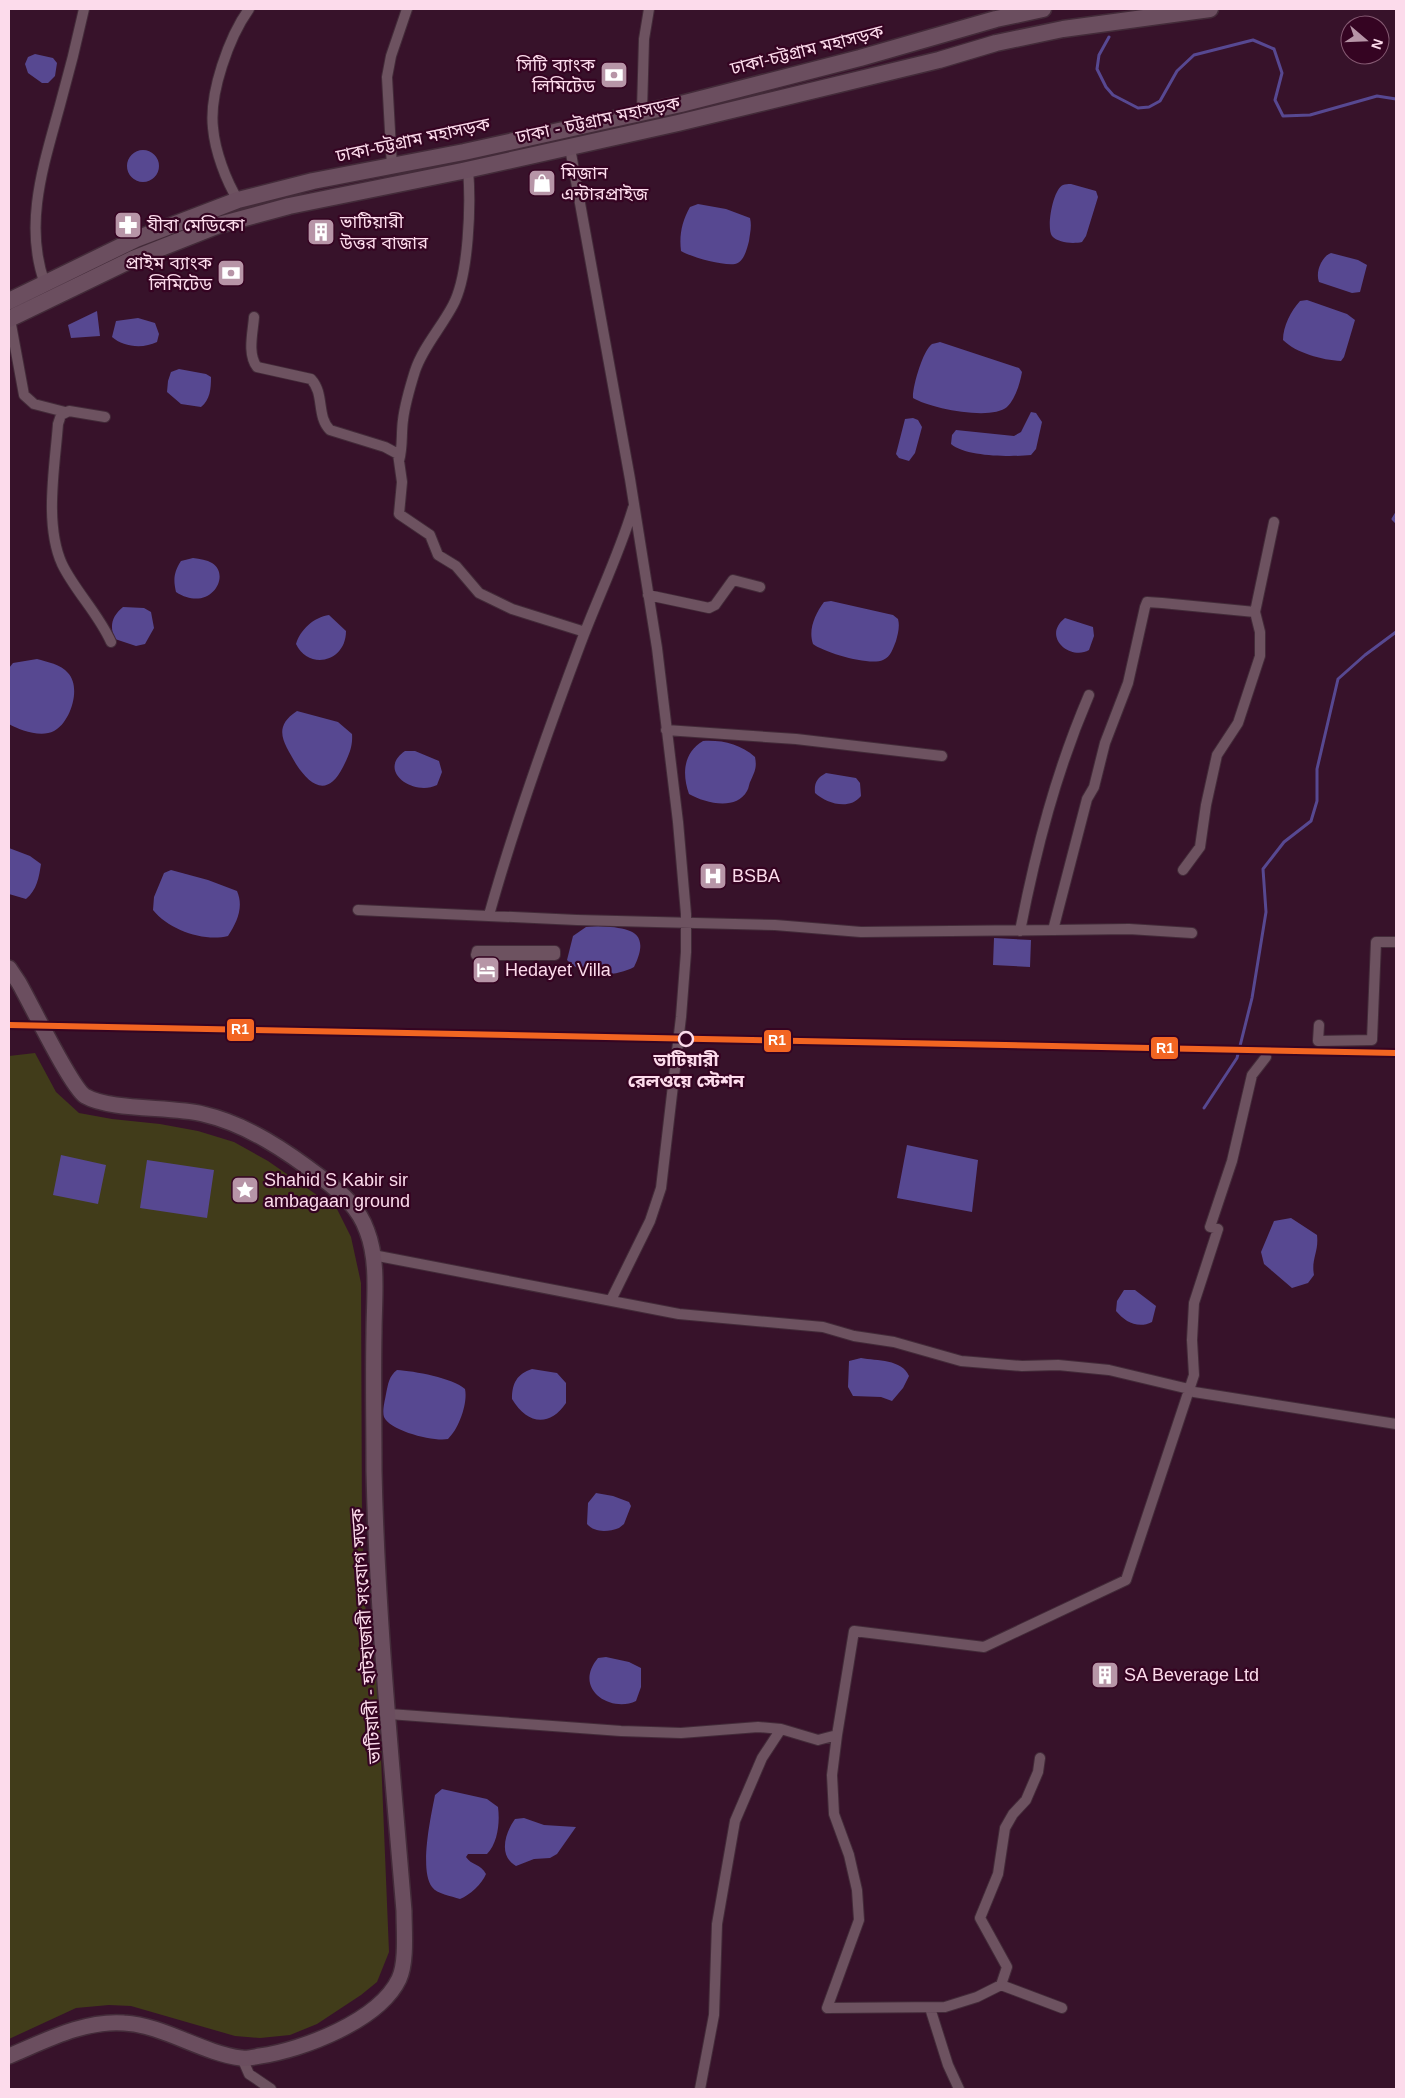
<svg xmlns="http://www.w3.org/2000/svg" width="1405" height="2098" viewBox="0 0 1405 2098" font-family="Helvetica,'Noto Sans Bengali',sans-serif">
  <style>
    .green { fill: #413c1a }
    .water { fill: #574891 }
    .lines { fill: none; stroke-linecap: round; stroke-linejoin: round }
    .stream { stroke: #574891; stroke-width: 3 }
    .minor-casing { stroke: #432b39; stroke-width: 12 }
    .primary-casing { stroke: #432b39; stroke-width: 18 }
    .trunk-casing { stroke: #432b39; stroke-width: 19 }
    .minor { stroke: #6d5260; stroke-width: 10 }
    .primary { stroke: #6b4e5f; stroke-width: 15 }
    .trunk { stroke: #6b4e5f; stroke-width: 16 }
    .rail-1-casing { stroke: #350422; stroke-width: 10 }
    .rail-1 { stroke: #f26522; stroke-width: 6 }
    .stop-dot { fill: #350422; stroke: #fcdbeb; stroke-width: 2.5 }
    .labels { text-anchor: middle; stroke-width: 4.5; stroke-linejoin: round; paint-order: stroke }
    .street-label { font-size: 18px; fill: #fcdbeb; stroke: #350422 }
    .poi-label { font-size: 18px; fill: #fcdbeb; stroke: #350422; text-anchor: start }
    .stop-label { font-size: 18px; font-weight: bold; fill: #fcdbeb; stroke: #350422 }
    .line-badge { stroke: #350422; stroke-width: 2 }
    .badge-label { font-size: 14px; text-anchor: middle; font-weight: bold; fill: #fff }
  </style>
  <rect width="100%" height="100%" fill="#37122a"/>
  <path class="green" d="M35,1053L56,1092L79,1113L112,1119L160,1124L198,1131L234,1142L268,1161L337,1209L351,1237L361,1283L362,1529L366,1619L378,1684L389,1952L377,1982L361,1995L317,2024L290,2035L260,2038L235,2036L131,2006L109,2005L76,2008L9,2039V1056Z"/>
  <path class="water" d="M35,54L53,58L57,63L55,76L48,83H42L28,73L25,64L28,57Z
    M127 166a16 16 0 1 1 32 0a16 16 0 1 1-32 0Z
    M1071,184L1096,191L1098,197L1086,236L1082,242C1073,244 1058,243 1052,236C1046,228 1053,189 1063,185C1065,184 1068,184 1071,184Z
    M698,204L726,209L750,218C752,226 750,233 749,241C747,249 744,262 735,264C723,266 691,257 681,251C679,235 682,221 690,207Z
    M1331,253L1358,260L1367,265L1360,292L1352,293L1319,282C1315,272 1322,256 1331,253Z
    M1307,300L1347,314L1355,320L1344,357L1341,361C1322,360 1296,353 1283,340C1283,326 1291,311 1300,301Z
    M97,311L100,336L71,338L68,325Z
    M138,318L155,323L159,334L157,342C143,349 123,347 112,337L116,321Z
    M940,342L1019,368L1022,372C1020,384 1015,399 1007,407C991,421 929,408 913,398C912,388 923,350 932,344C935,343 938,343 940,342Z
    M179,369L206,374L211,377C211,389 210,400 201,407L181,404L167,392L168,381L171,372Z
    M1031,412L1036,413L1042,422L1036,449L1031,455C1012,457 966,457 951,444L952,435L956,430L1014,436L1021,432Z
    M913,418L918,420L922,427L915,453L909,461L899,458L896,454L905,419Z
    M193,558C200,559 207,560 212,563C232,575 210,614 176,592C173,579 174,572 181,561Z
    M831,601L893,615L898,619C900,626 898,634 896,641C893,648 891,657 883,660C870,666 825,653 813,644C808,630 815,614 824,602Z
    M123,607L144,608L151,612L154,628L145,644L136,646L115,639C109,626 112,616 123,607Z
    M329,615L346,631C346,663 308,670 296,644C300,630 314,617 329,615Z
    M1065,618L1093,627L1094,636L1089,650C1071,661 1041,637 1065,618Z
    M37,659C47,662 61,664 68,673C82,688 70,723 54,731C41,738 19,730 9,724V668L13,663Z
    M297,711L338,722L352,734C353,746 349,755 343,767C328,797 311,787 296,764C285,744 271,728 297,711Z
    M703,741C723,740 740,744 755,757C757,767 755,771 751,780C749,783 749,788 747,791C736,811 705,803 689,794C682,774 683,753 703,741Z
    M405,751H415L439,761L442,772L437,785C414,797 376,771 405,751Z
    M826,773L856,778L860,783L861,796C849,811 826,803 815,793C814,783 817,778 826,773Z
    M9,848L30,856L41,864C39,877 37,890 26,899L9,894Z
    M171,870L208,880L237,891C244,907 237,922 228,936C204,942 169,930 153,910L154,897L164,873Z
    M598,926C629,928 652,930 634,967C614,978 583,977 567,960L573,936L586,927Z
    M994,938L1031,940L1030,967L993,965Z
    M907,1145L978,1160L972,1212L897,1198Z
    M61,1155L106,1165L98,1204L53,1195Z
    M147,1160L214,1170L207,1218L140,1208Z
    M1291,1218L1317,1235C1319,1252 1311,1259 1314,1275L1308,1283L1292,1288L1264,1264L1261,1252L1274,1221Z
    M1124,1290H1135L1156,1306L1152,1322C1138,1329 1125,1322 1116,1311L1117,1301Z
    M861,1358C877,1361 902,1359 909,1376L903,1388L892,1401L881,1397L853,1396L848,1387L849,1361Z
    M532,1369L557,1373L566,1383V1403C549,1428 527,1424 512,1399C512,1383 517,1374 532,1369Z
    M397,1370C414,1371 453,1378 465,1389C468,1403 459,1429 448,1439C434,1442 390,1431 384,1417C382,1411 385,1400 386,1394C388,1384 389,1376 397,1370Z
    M596,1493L613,1496L629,1502L631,1506L624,1524L619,1528C608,1532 595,1533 587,1524L588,1503Z
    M606,1657L629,1662L641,1668V1687L636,1701C611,1713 572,1689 598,1658Z
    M442,1789L487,1799L498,1807C500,1822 498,1843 487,1854H468L466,1857C471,1865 481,1864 486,1874C482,1884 470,1895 460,1899C451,1896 437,1894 432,1887C419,1870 431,1816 435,1795Z
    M524,1818L544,1825L576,1827L557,1854L550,1858L534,1859L516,1866C498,1856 505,1833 515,1819Z"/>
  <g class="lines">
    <path class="stream" d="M1109,37L1099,55L1097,69L1106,87L1113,95L1138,108L1149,107L1160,101L1177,71L1194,55L1253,40L1274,49L1282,73L1275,100L1283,116L1310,115L1377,96L1396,99
      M1396,514L1393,519L1396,522
      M1204,1108L1237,1058L1252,998L1266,912L1263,869L1284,842L1311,821L1317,801V769L1338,679L1365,655L1396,632"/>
    <defs>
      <path id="minor" d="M642,110L644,39L649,9
        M570,148L630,479L657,648L678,822L686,914V952L681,1017L661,1188L650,1221L611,1300
        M392,167L387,77L391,56L407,9
        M238,200C226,181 215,151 213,128C209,93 229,37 249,9
        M45,284C23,224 44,164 60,105C69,73 77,41 84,9
        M254,317C253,332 247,354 257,367L311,379C325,394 316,416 330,430L385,447L398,454L402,482L399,514L430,535L438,555L456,566L479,593L512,609L585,632
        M10,319L24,395L34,404L65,412
        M105,417L69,411L61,415L58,424C55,466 44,524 62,564C75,591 98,613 111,642
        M399,461C403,447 401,434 403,420C405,403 410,387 415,371C423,347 441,328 453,305C469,275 471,204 468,169
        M648,595L709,608L715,605L733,580L760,587
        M666,730L796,739L942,756
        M1183,870L1200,847L1206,805L1217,755L1238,723L1260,656V632L1255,612
        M358,910L577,920L775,925L861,932L1053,930L1087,799L1094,787L1105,743L1128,683L1145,607L1147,602L1162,603L1255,612L1274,522
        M489,915C514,825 547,733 580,645C597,599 619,555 633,508
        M1053,930L1129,929L1192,933
        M1020,931C1036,849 1056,772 1089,695
        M477,951H555V955H476Z
        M1319,1025L1318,1041L1372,1040L1376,942H1396
        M373,1255L679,1314L823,1327L854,1336L894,1342L961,1361L1022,1366L1058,1365L1109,1370L1189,1389L1194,1392L1396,1424
        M389,1714L621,1731L681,1733L758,1727L781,1729L818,1740L837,1735L832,1775L834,1814L849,1855L857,1890L859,1920L827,2008L945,2007L977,1997L1001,1985L1062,2008
        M837,1735L854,1631L984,1647L1126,1580L1194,1375L1192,1340L1194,1303L1218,1229L1210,1227L1232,1161L1252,1075L1266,1057
        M1001,1985L1007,1967L980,1918L998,1874L1005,1828L1013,1814L1026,1800L1038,1772L1040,1758
        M930,2008L948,2065L959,2089
        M242,2058L249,2074L271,2089
        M700,2089L714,2015L717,1924L735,1821L762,1758L781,1729"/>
      <path id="primary" d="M9,968L19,983C30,1002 71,1087 85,1096C111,1111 171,1106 203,1114C247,1124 288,1152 323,1179C342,1193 359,1208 367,1231C379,1262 374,1300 374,1333C373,1379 374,1425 374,1471C377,1617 392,1765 404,1911C404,1930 407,1962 399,1979C379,2021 302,2050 260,2056C254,2057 247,2059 241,2058C202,2053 163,2025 124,2023C84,2020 45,2041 9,2056"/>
      <path id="trunk" d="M9,301L136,239L238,200L313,181L464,152L681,104L860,58L996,19L1043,9
        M9,319L133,259L219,225L289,206L462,171L678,123L939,60L996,43L1063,29L1210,9"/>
    </defs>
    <use href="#minor" class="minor-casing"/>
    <use href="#primary" class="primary-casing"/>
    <use href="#trunk" class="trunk-casing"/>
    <use href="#minor" class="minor"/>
    <use href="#primary" class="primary"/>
    <use href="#trunk" class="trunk"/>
    <defs>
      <path id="rail-1" d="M9,1025L1396,1053"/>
    </defs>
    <use href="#rail-1" class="rail-1-casing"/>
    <use href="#rail-1" class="rail-1"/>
  </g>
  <defs>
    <symbol id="bank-square" viewBox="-11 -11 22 22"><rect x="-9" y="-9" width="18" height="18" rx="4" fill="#b795a7" stroke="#350422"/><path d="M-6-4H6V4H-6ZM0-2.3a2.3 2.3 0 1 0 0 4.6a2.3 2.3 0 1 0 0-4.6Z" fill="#fff"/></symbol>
    <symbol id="shop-square" viewBox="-11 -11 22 22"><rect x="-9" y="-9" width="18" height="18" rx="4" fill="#b795a7" stroke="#350422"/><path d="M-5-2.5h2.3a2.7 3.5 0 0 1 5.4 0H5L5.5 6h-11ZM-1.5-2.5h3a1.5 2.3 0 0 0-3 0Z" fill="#fff"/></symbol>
    <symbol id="pharmacy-square" viewBox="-11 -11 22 22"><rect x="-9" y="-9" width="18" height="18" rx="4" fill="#b795a7" stroke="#350422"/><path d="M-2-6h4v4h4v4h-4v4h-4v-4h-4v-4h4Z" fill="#fff"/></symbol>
    <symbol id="building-square" viewBox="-11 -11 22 22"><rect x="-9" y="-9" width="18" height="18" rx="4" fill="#b795a7" stroke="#350422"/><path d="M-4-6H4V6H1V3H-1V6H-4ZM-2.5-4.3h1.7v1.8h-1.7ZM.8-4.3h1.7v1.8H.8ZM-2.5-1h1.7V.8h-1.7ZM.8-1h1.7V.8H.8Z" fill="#fff"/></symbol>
    <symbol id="hospital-square" viewBox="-11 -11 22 22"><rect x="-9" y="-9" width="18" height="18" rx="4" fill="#b795a7" stroke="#350422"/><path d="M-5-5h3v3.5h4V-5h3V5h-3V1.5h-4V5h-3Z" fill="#fff"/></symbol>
    <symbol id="hotel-square" viewBox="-11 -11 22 22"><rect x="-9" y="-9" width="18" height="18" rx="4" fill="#b795a7" stroke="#350422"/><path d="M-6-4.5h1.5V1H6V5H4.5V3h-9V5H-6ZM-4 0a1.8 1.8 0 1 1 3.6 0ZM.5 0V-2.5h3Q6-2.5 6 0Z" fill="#fff"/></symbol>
    <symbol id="sight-square" viewBox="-11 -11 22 22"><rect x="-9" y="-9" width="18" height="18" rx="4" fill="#b795a7" stroke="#350422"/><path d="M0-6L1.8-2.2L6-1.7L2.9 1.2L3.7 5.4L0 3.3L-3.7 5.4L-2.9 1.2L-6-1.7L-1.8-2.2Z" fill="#fff"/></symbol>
  </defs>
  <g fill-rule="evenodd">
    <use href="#bank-square" x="598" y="59" width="32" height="32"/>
    <use href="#shop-square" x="526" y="167" width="32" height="32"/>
    <use href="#pharmacy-square" x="112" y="209" width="32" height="32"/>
    <use href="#building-square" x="305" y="216" width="32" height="32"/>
    <use href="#bank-square" x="215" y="257" width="32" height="32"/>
    <use href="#hospital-square" x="697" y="860" width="32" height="32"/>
    <use href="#hotel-square" x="470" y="954" width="32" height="32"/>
    <use href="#sight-square" x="229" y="1174" width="32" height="32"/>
    <use href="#building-square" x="1089" y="1659" width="32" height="32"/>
  </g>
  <circle class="stop-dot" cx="686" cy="1039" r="7"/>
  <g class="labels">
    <g class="street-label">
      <text transform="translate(807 50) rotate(-14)" y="6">ঢাকা-চট্টগ্রাম মহাসড়ক</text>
      <text transform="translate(598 120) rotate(-12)" y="6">ঢাকা - চট্টগ্রাম মহাসড়ক</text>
      <text transform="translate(413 140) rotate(-12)" y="6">ঢাকা-চট্টগ্রাম মহাসড়ক</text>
      <text transform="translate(366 1636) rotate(-94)" y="6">ভাটিয়ারী - হাটহাজারী সংযোগ সড়ক</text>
    </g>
    <g class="poi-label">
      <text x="595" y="71" text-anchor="end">সিটি ব্যাংক<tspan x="595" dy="21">লিমিটেড</tspan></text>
      <text x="561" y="179">মিজান<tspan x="561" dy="21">এন্টারপ্রাইজ</tspan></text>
      <text x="340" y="228">ভাটিয়ারী<tspan x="340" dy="21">উত্তর বাজার</tspan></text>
      <text x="147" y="231">যীবা মেডিকো</text>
      <text x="212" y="269" text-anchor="end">প্রাইম ব্যাংক<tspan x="212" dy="21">লিমিটেড</tspan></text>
      <text x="732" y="882">BSBA</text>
      <text x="505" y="976">Hedayet Villa</text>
      <text x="264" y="1186">Shahid S Kabir sir<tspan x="264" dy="21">ambagaan ground</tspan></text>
      <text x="1124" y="1681">SA Beverage Ltd</text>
    </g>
    <g class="stop-label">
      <text x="686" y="1066">ভাটিয়ারী<tspan x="686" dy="21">রেলওয়ে স্টেশন</tspan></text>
    </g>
  </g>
  <g class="line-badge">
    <rect x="226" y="1018" width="29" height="24" rx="5" fill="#f26522"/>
    <rect x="763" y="1029" width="29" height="24" rx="5" fill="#f26522"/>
    <rect x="1150" y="1036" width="29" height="24" rx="5" fill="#f26522"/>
  </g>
  <g class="badge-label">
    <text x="240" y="1034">R1</text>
    <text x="777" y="1045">R1</text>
    <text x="1165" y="1053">R1</text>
  </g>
  <rect width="1405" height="2098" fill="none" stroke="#fcdbeb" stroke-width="20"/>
  <g transform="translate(1365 40) rotate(109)"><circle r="24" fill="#350422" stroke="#855a72"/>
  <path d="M0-4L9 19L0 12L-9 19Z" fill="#b795a7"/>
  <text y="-8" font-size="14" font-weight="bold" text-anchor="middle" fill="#fcdbeb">N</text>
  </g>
</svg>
